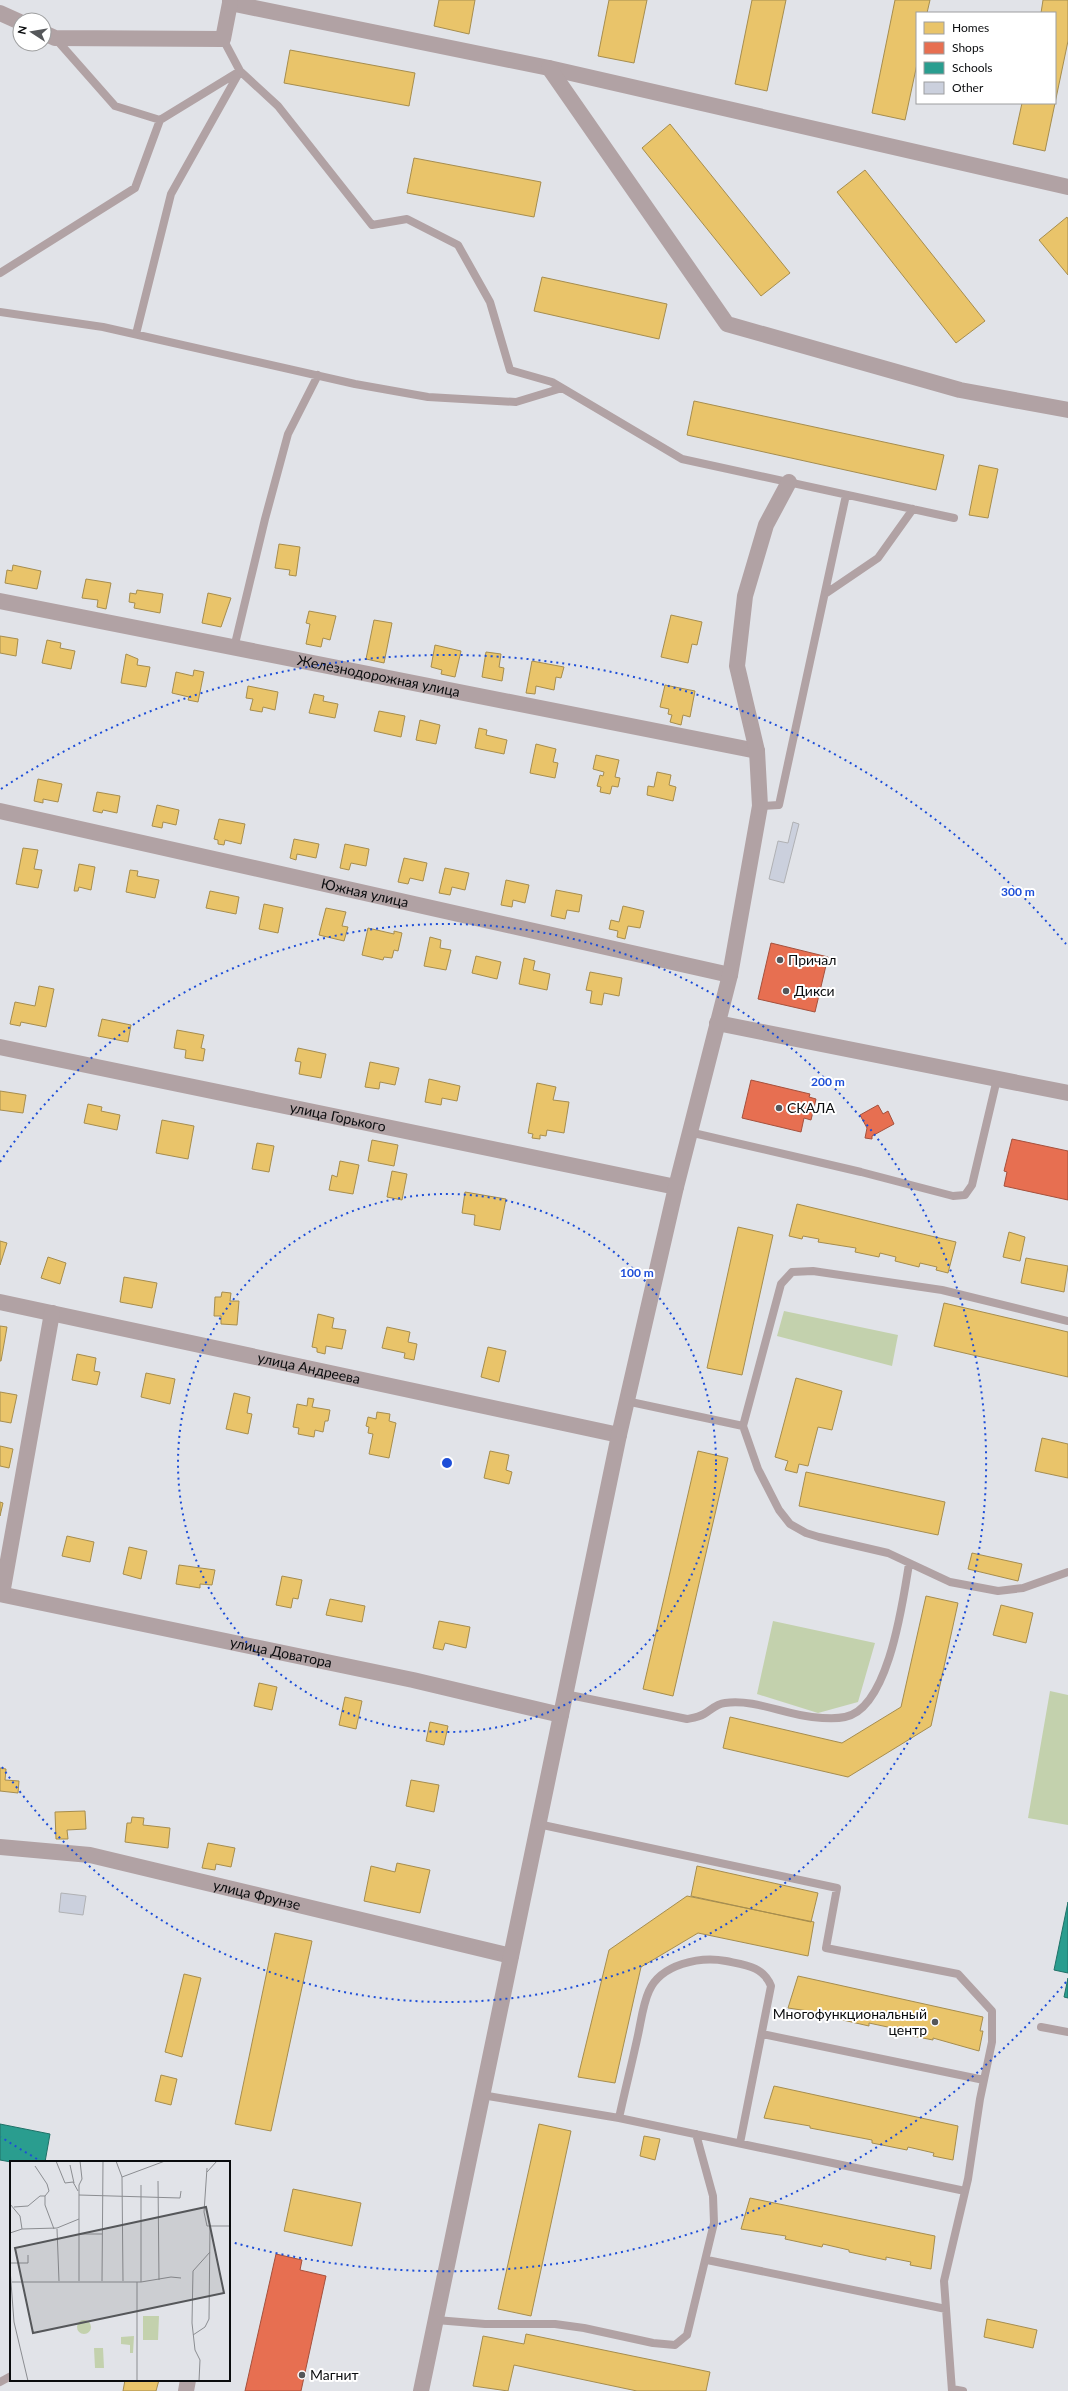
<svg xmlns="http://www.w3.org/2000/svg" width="1068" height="2391" viewBox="0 0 1068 2391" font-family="Lato,sans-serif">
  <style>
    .green { fill: #c3d1ad }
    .homes { fill: #e9c46a; stroke: #a68d4e }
    .shops { fill: #e76f51; stroke: #a5513d }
    .schools { fill: #2a9d8f; stroke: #207268 }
    .building { fill: #cbd0dd; stroke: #b0b1b4 }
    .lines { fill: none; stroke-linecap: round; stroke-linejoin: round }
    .service { stroke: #b1a2a4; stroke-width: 8 }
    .minor { stroke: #b1a2a4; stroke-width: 16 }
    .ring { fill: none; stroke: #1d4ed8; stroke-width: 2; stroke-dasharray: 2 4 }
    .poi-dot { fill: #55575a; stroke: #fff; stroke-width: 1.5 }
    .labels { text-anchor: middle; stroke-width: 4; stroke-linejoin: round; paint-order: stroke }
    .street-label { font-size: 14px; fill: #0a0c0e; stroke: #fff }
    .poi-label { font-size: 14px; fill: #0a0c0e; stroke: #fff; text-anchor: start }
    .inset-road { fill: none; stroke: #8b8d91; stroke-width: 1 }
    .view { fill: #55575a; fill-opacity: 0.15; stroke: #55575a; stroke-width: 2 }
    .inset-edge { fill: none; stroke: #0a0c0e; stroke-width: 2 }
    .centre { fill: #1d4ed8; stroke: #fff; stroke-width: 2 }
    .ring-label { font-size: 12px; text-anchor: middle; font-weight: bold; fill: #1d4ed8; stroke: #fff; stroke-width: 4; stroke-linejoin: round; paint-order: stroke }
  </style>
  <rect width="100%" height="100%" fill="#e1e3e8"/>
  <path class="green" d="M784,1311L898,1335L892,1366L777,1336Z
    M773,1621L875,1643L858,1702L818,1713L757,1694Z
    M1050,1691L1068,1695V1825L1028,1818Z"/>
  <path class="homes" d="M439,0H475L469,34L434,26Z
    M609,0H647L634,63L598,56Z
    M752,0H786L767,91L735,84Z
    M895,0H930L927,13H917V64L905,120L872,113Z
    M1043,0H1068V41L1045,151L1013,144L1022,103H1055V13H1041Z
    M290,50L415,73L409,106L284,83Z
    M670,124L790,273L761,296L642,148Z
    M414,158L541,182L534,217L407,193Z
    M865,170L985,321L956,343L837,192Z
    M1067,217L1068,219V275L1039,240Z
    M542,277L667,304L659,339L534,311Z
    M694,401L944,455L936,490L687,435Z
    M979,465L998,469L988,518L969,515Z
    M279,544L300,547L296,576L289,575L290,570L275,568Z
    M13,565L41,571L37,589L5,583L7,570L12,571Z
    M86,579L111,583L106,609L97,607L98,600L82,598Z
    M137,590L163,594L160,613L134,608L135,603L129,602L130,593L136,594Z
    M208,593L231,598L221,627L202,623Z
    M309,611L336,616L330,640L323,638L321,647L306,644L310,624L306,623Z
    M671,615L702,622L697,645L692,644L688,663L661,657Z
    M374,620L392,623L384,663L366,659Z
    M0,636L18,639L16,656L0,653Z
    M47,640L61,643L60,648L75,651L71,669L42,663Z
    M435,645L461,651L455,677L441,674L442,670L431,667Z
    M486,652L501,654L499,667L504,668L502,681L482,677Z
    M126,654L138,659L137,665L150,667L146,687L121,683Z
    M532,661L564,667L561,678L556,677L554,690L536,686L535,694L526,693Z
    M194,670L204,672L198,702L188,700L189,697L172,693L176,672L193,676Z
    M665,685L695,691L690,717L683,715L681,725L670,722L672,715L668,714L669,709L660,707Z
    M248,686L278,692L275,710L263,707L262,712L250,710L253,699L246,698Z
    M314,694L324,696L323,701L338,704L335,718L309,713Z
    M379,711L405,716L401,737L374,731Z
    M420,720L440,725L436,744L416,740Z
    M479,728L487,730L486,735L507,740L504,754L475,748Z
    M536,744L556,749L553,762L558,763L555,778L530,773Z
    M596,755L619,760L615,777L620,778L618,787L612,786L610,794L600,792L601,787L597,786L600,775L603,776L604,772L593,769Z
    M657,772L671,775L669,785L676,787L673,801L647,795L648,786L654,787Z
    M38,779L62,784L58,802L43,799V803L34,801Z
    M97,792L120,796L117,813L103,810L102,813L93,811Z
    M157,805L179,810L176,825L163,822L162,828L152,826Z
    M219,819L245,824L241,844L225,840L224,845L218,844V840L214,839Z
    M294,839L319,844L316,858L297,854L296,860L290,858Z
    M345,844L369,849L366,866L351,863L349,870L340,868Z
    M23,848L38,850L34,869L42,870L38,888L16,884Z
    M404,858L427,863L423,881L410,878L408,884L398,882Z
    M79,864L95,867L91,890L79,887L78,891H74Z
    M445,868L469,873L465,890L452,887L450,895L439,893Z
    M130,870L138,871L137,876L159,880L155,898L126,892Z
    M506,880L529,885L525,903L513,900L512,907L501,905Z
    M556,890L582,895L579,912L567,910L565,919L551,916Z
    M210,891L239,897L236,914L206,908Z
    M264,904L283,908L278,933L259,929Z
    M623,906L644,911L640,928L628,926L625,939L617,937L618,931L609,929L611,920L619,922Z
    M326,908L346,912L342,926L348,927L344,941L319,935Z
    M368,928L394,934V931L402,933L398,951L394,950L392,958L384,957L383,960L362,955Z
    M430,937L441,940L440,948L451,950L446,970L424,966Z
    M476,956L501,962L497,979L472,973Z
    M524,958L535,961L533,970L550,974L547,990L519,984Z
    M590,972L622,978L619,996L604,993L602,1005L590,1003L592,991L586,990Z
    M39,986L54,989L46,1027L21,1022L20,1026L10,1024L15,1002L35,1006Z
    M102,1019L131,1025L128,1042L98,1036Z
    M177,1030L204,1035L201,1048L205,1049L203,1061L185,1058L186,1050L174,1048Z
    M298,1048L326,1054L321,1078L299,1074L301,1062L295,1061Z
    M370,1062L399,1068L395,1085L380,1082L379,1089L365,1087Z
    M429,1079L460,1086L457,1101L442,1098L441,1105L425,1102Z
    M537,1083L556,1087L553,1100L569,1102L564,1133L547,1130L546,1136L540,1135V1139L532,1138L533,1134L528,1133Z
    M0,1091L26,1095L23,1113L0,1110Z
    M88,1104L102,1107L101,1111L120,1115L117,1130L84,1123Z
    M162,1120L194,1126L188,1159L156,1153Z
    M372,1140L398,1145L394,1166L368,1161Z
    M257,1143L274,1146L269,1172L252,1169Z
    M340,1161L359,1165L353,1194L329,1190L332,1175L337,1177Z
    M392,1171L407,1174L402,1200L387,1197Z
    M465,1192L506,1199L500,1230L474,1225L475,1215L462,1213Z
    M797,1204L956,1242L948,1273L936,1270L937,1267L920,1263L919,1267L895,1261L896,1257L880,1253L879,1257L855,1252L856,1248L818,1242L819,1239L803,1236L802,1239L789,1236Z
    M738,1227L773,1235L742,1375L707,1368Z
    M1009,1232L1025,1237L1020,1261L1003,1257Z
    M0,1241L7,1243L0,1265Z
    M48,1257L66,1263L60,1284L41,1278Z
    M1026,1258L1068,1266L1064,1292L1021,1283Z
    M124,1277L157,1283L152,1308L120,1302Z
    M222,1292L231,1293L230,1301H239L237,1325L221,1324V1316H214L215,1297H221Z
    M944,1303L1068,1332V1377L934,1346Z
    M318,1314L334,1318L332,1328L346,1330L342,1349L326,1346L325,1354L317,1352V1348L312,1347Z
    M0,1326L7,1327L1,1361H0Z
    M387,1327L410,1332L408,1342L417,1344L414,1360L404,1358L405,1353L382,1348Z
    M488,1347L506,1351L499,1382L481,1377Z
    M77,1354L96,1358L94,1371L100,1372L97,1385L72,1380Z
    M146,1373L175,1379L170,1404L141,1397Z
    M796,1378L842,1391L832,1430L818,1427L808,1466L799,1464L797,1473L785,1470L788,1461L775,1457Z
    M0,1392L17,1395L11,1423L0,1421Z
    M234,1393L250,1397L247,1413L252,1414L248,1434L226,1429Z
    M308,1398L314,1399L312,1407L330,1410L328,1421H325L323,1432L315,1430L314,1437L298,1434L299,1428L293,1427L297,1404L307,1406Z
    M377,1412L390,1414L389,1421L396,1423L389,1458L369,1454L373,1434L368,1433L369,1427L366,1426L368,1417L376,1419Z
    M1042,1438L1068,1444V1478L1035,1471Z
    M0,1446L13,1449L9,1468L0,1466Z
    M490,1451L509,1455L506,1470L512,1472L509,1484L484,1478Z
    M698,1451L728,1458L673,1696L643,1689Z
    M806,1472L945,1502L938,1535L799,1506Z
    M0,1502L3,1503L0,1516Z
    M67,1536L94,1542L90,1562L62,1556Z
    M129,1547L147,1551L141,1579L123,1574Z
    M972,1553L1022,1564L1018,1581L968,1569Z
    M179,1565L215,1570L212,1585L200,1584V1588L176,1584Z
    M282,1576L302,1580L298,1599L293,1598L291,1608L276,1605Z
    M926,1596L958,1603L931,1726L848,1777L723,1748L730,1717L842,1743L901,1707Z
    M330,1599L365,1606L362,1622L326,1615Z
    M1001,1605L1033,1613L1026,1643L993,1635Z
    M439,1621L470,1627L466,1648L445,1643L443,1650L433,1648Z
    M259,1683L277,1687L272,1710L254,1706Z
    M345,1697L362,1701L356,1729L339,1725Z
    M430,1722L448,1726L444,1745L426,1741Z
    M0,1768L6,1769L5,1780L19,1781L18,1793L0,1791Z
    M411,1780L439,1785L434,1812L406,1806Z
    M85,1811L86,1829L67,1830L68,1839H56L55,1812Z
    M132,1817L144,1818L143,1825L170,1828L168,1848L125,1842L127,1823H131Z
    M208,1843L235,1848L231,1867L216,1864L215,1870L202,1868Z
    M397,1863L430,1870L420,1913L364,1901L371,1866L395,1872Z
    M697,1866L818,1893L811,1922L691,1896Z
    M687,1896L814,1922L808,1956L698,1933L641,1967L615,2083L578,2077L609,1950Z
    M275,1933L312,1941L271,2131L235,2124Z
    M184,1974L201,1978L182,2057L165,2052Z
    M798,1976L983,2017L980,2031H983L979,2051L933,2038V2040L897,2033V2029L869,2023V2026L834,2018L835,2015L788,2008Z
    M161,2075L177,2079L171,2105L155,2101Z
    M774,2086L958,2126L953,2160L933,2156L934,2153L908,2147L907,2150L872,2143V2140L810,2128V2126L764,2118Z
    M539,2124L571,2131L531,2316L498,2309Z
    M644,2136L660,2139L655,2160L640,2156Z
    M293,2189L361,2203L352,2246L284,2231Z
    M750,2198L935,2236L931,2269L910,2265L911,2262L886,2257V2260L849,2252V2250L823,2244L822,2247L785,2239L786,2236L741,2229Z
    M987,2319L1037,2330L1033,2348L984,2337Z
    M526,2334L710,2372L706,2391H637L514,2365L508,2391L473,2386L483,2336L524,2344Z
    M125,2380H159L156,2391H123Z"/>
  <path class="shops" d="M771,943L828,957L815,1012L758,999Z
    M751,1080L810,1094L809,1097L816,1099L811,1120L804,1118L801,1132L742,1118Z
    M878,1105L883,1114L888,1111L894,1124L872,1136V1139L865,1138L867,1128L860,1115Z
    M1012,1139L1068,1151V1200L1004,1186L1007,1172L1004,1171Z
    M276,2254L302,2260L300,2270L326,2276L301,2391H245Z"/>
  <path class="schools" d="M1068,1902V1973L1054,1970Z
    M1068,1978V1998L1064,1997Z
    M0,2124L50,2134L45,2162H11L0,2160Z"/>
  <path class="building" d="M793,822L799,824L784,883L769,879L778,841L788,843Z
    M61,1893L86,1896L83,1915L59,1912Z"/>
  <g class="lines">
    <path class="service" d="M55,38L115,106L160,120
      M0,273L135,188L160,120L240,71L278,106L372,225L407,219L458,245L490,302L510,370L552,382L682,459L954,518
      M0,312L103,327L355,384L428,397L516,402L562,388
      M136,334L171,194L240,71L223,39
      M825,594L878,558L913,509
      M234,648L265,519L288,434L318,375
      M760,806L779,805L846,495
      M689,1132L861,1172L953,1196L965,1195L972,1185L997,1079
      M1068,1321L942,1290L813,1271L792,1272L781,1284L743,1426L758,1469L779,1510L790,1524L806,1533L819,1537L888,1553L950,1582L998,1591L1023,1588L1068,1572
      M626,1401L743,1426
      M565,1694L687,1719C692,1718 699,1717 704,1714C711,1710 716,1704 725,1703C755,1699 783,1714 812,1717C821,1718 836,1719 845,1717C889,1709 903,1600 909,1564
      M538,1824L837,1888L826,1948L958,1974L992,2011V2042L980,2099L968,2179L944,2281L952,2391
      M1041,2027L1068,2032
      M762,2034L984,2080
      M482,2095L619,2118L965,2191
      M619,2118C625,2090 632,2063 638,2035C641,2021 643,2004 649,1991C661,1964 700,1956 726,1961C745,1965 763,1966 771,1986L740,2143
      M707,2260L946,2309
      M436,2320L485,2324H555L584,2328L653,2343L675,2345L687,2335L714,2223L713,2196L696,2134
      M0,2382L11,2376
      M952,2389L963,2391"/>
    <g class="minor">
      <path d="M230,0V3L549,68L1068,187"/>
      <path d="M0,13L20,22"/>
      <path d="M44,33L55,38L223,39L230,3"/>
      <path d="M549,68L727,324L960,390L1068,410"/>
      <path id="s1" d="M0,601L757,751"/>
      <path id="s2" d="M0,811L730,975"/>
      <path d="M717,1023L1068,1093"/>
      <path id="s3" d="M0,1047L676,1187"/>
      <path id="s4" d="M0,1302L619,1435"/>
      <path id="s5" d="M0,1594L413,1680L561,1715"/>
      <path d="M2,1594L52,1313"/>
      <path id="s6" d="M0,1847L90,1855L511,1956"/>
      <path d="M186,2391L188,2380"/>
      <path d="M421,2391L619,1435L676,1187L730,975L760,806L757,751L737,666L745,596L766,525L789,482"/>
    </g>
  </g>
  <g class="ring">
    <circle cx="447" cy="1463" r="269"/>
    <path d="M0 1162A539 539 0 1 1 0 1764"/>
    <path d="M1066 1982A808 808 0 0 1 231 2242M37 2159A808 808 0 0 1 1 2137M1 789A808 808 0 0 1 1066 944"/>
  </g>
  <g class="poi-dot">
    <circle cx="780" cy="960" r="4"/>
    <circle cx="786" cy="991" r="4"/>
    <circle cx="779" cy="1108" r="4"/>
    <circle cx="935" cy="2022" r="4"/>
    <circle cx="302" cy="2375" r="4"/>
  </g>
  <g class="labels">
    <g class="street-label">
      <text dy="5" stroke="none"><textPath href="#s1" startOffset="386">Железнодорожная улица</textPath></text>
      <text dy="5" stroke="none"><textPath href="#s2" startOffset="374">Южная улица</textPath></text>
      <text dy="5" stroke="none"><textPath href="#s3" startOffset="345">улица Горького</textPath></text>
      <text dy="5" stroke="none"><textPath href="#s4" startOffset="316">улица Андреева</textPath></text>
      <text dy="5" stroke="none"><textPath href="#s5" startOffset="287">улица Доватора</textPath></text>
      <text dy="5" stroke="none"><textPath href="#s6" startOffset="262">улица Фрунзе</textPath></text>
    </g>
    <g class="poi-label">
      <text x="788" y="965">Причал</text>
      <text x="794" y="996">Дикси</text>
      <text x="787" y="1113">СКАЛА</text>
      <text x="927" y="2019" text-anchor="end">Многофункциональный<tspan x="927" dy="16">центр</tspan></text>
      <text x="310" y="2380">Магнит</text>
    </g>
  </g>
  <g transform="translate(10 2161)">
    <rect width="220" height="220" fill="#e1e3e8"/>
    <path d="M133,155H149L148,179H133ZM67 166a7 7 0 1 1 14 0a7 7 0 1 1-14 0ZM124,175L123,192H120V184L111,183V176ZM84,187H93L94,207H85Z" fill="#c3d1ad"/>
    <path class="inset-road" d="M46,0L55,22L63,21L68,30M106,0L112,16L113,120M60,4L64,22M25,5L37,23L39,30L35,35V44L44,68M197,7L194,51L197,65H200M197,11L207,0M112,16L155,0M148,20L149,119M69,34L170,37L171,30M0,43L10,55L12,68M4,46L18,45L30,35H35M47,68L49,120M0,72L12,68L47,67L69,58M69,73H92M0,102H18V94M0,108L4,161L18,220M69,120V24L72,18L70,0M92,120L93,0M2,121H131L161,116L171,117M127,121V220M131,121V24M183,174L195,166L199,158L200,65H220M189,220L190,199L185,189L182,162L183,110L200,91"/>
    <path class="view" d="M196,46L214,132L23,172L5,87Z"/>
    <rect width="220" height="220" class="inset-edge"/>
  </g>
  <circle cx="447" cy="1463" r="6" class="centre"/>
  <g class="ring-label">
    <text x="1018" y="896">300 m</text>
    <text x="828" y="1086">200 m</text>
    <text x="637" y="1277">100 m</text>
  </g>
  <rect x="916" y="12" width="140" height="92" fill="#ffffff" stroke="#9d9e9f"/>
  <rect x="924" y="22" width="20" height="12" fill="#e9c46a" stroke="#9d9e9f"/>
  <text x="952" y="32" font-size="12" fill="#0a0c0e">Homes</text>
  <rect x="924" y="42" width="20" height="12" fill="#e76f51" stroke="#9d9e9f"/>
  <text x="952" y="52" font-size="12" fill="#0a0c0e">Shops</text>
  <rect x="924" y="62" width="20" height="12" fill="#2a9d8f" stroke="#9d9e9f"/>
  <text x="952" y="72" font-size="12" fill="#0a0c0e">Schools</text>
  <rect x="924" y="82" width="20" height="12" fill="#cbd0dd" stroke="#9d9e9f"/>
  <text x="952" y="92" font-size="12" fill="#0a0c0e">Other</text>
  <g transform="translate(32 32) rotate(282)"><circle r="19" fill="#ffffff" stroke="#9d9e9f"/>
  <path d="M0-3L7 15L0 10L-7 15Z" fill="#55575a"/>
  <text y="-6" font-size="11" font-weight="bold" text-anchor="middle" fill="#0a0c0e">N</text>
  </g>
</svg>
